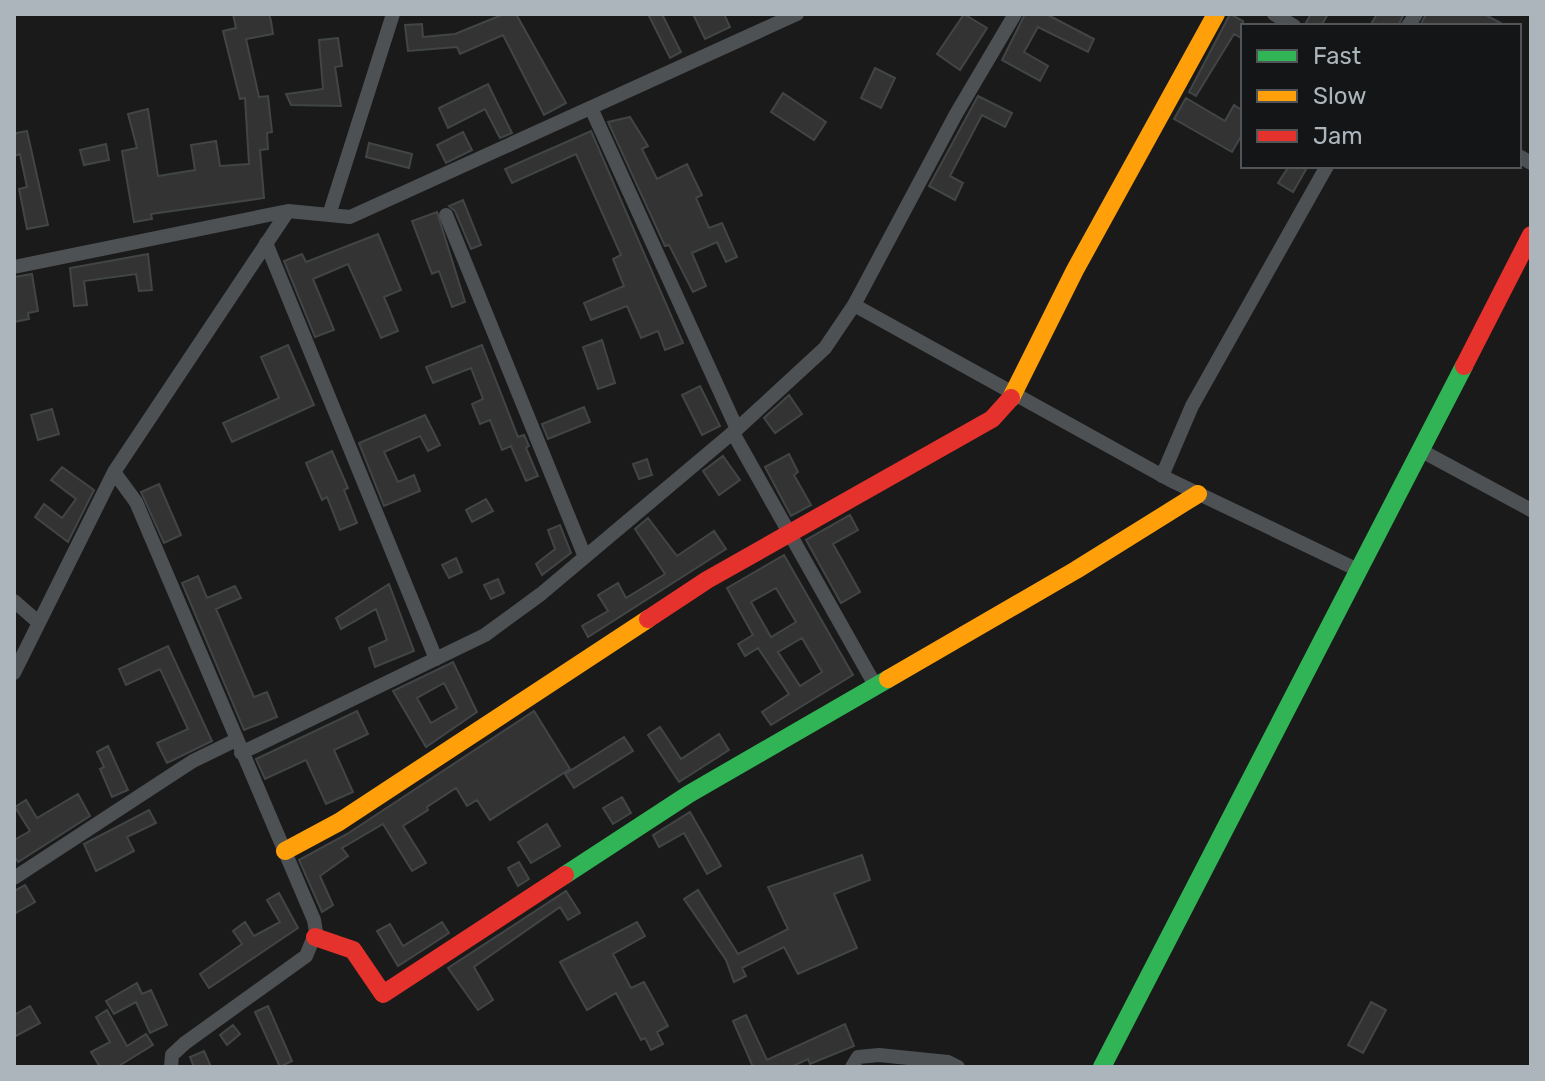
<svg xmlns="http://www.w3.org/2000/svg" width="1545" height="1081" viewBox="0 0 1545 1081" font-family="Rubik,sans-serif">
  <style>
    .building { fill: #333334; stroke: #424546; stroke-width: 2; fill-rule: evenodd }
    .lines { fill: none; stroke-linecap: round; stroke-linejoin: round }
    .street { stroke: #4e5153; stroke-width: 14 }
    .fast { stroke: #30b455; stroke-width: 18 }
    .slow { stroke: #ff9f0a; stroke-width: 18 }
    .jam { stroke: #e5322d; stroke-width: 18 }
  </style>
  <rect width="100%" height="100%" fill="#1a1a1a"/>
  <path class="building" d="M233,14H269L271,21L273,34L246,39L259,97L268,96L272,132L267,133L268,149L260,150L264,198L151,214L152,219L134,222L122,151L137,148L128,114L148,109L158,176L195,170L191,145L216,141L220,166L249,164L245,98L240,99L223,31L236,28Z
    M504,14H516L566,103L544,115L503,35L460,54L457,47L408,51L405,25L422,24L423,37L455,34Z
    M648,14H662L681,52L670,58Z
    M693,14H724L730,27L705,39Z
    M964,14L987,28L960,70L937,54Z
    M1025,14H1046L1094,39L1088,52L1038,27L1024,52L1048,66L1040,81L1002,60Z
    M1230,14L1243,21V39L1234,34L1196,96L1189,92Z
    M1311,14H1328L1321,26H1304Z
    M1377,14H1404L1398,26H1370Z
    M1426,14H1484L1506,26H1420Z
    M338,38L342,66L335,67L341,106L291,105L286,94L323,89L319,40Z
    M875,68L895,78L881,108L861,98Z
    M488,84L512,133L500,138L485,109L448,128L439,108Z
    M783,93L826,122L814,140L771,112Z
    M978,96L1012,113L1005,127L982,115L950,176L963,183L955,200L929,186Z
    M1186,98L1225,121L1234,105L1243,111V133L1232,152L1174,119Z
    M630,117L648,146L642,149L657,179L687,164L702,195L696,198L709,228L722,223L737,257L726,262L717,242L692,253L706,286L693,292L669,245L665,246L608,122Z
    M27,131L48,225L27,229L19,189L27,187L20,154L14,156V140L16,133Z
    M591,131L683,343L665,350L658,331L641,338L627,306L591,320L584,303L624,286L613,259L621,255L576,154L512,183L505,169Z
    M463,132L472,150L446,163L437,145Z
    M369,143L412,154L409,168L366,157Z
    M106,144L109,160L84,165L80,150Z
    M1289,166H1308L1293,192L1278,183Z
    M463,200L481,245L471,249L455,211L449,206Z
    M437,212L465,302L452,307L439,271L432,274L412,221Z
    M378,234L401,290L384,297L398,331L381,338L348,264L313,279L334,330L315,337L284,261L302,254L306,262Z
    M148,254L152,290L139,291L136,274L84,281L87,305L74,306L70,268Z
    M32,274L38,311L28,313L29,319L14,322V277Z
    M602,340L615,383L598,389L583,347Z
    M288,345L314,405L232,442L223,423L279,398L261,357Z
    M482,345L518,437L524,435L529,446L526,448L538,476L526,481L511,446L502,450L490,420L480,424L472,404L483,399L471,368L433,383L426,367Z
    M700,386L720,426L702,435L682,395Z
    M789,395L802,414L775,433L764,418Z
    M584,407L590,422L548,439L542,424Z
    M52,409L59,434L38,440L31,415Z
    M425,415L440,445L428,451L420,436L384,452L398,482L414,475L420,491L384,506L359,443Z
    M332,451L348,488L344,490L357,523L340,530L327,497L322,500L306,463Z
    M789,454L798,472L794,475L811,505L791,516L765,467Z
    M723,456L740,480L719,495L703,471Z
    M647,459L652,475L639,479L633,464Z
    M62,467L94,490L68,542L35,517L44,504L62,518L76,499L51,480Z
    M159,484L181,535L164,543L141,492Z
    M486,499L493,511L472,522L466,510Z
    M850,515L858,530L833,544L860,592L841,603L806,540Z
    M648,518L677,556L714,531L726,549L588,637L582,626L608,611L598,595L618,583L626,598L665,574L635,529Z
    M560,525L571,553L542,575L536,564L555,549L548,530Z
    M784,555L853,675L771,725L762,712L789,694L758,648L745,656L738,644L753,635L727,588ZM776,588L796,622L771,637L751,602ZM802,638L822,672L800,686L778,652Z
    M456,558L462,572L449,578L442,565Z
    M198,576L207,598L235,586L241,598L216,609L254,697L267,692L277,717L244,730L182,583Z
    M498,579L504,593L491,599L484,585Z
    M389,584L414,651L375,667L369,648L387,640L376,609L341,629L336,618Z
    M168,646L212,741L167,763L157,743L188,729L160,669L126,685L119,669Z
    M453,662L477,712L426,747L393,691ZM444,683L457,708L431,723L417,698Z
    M357,711L368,734L334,750L353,792L326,804L306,760L265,779L256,759Z
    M534,711L570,769L490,820L477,800L467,806L456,788L427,807L428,810L403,826L426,863L412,871L383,824L342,848L348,856L320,876L333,905L322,912L299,860L347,834Z
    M660,727L681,759L719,734L729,750L679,782L648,735Z
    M624,737L633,751L574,788L565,774Z
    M108,746L128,790L112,797L100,769L104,767L97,752Z
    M78,794L90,816L18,862L14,855V840L30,831L15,807L26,800L37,818Z
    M622,797L631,813L613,824L603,808Z
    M149,810L156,823L127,837L134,851L96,871L84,844Z
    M690,812L721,866L707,874L684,833L659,847L653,835Z
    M547,824L560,846L531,863L518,842Z
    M862,855L870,880L834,894L857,948L798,974L784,947L742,968L746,976L734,982L726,960L684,899L698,890L738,954L788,929L768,887Z
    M519,862L529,879L518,886L508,868Z
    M25,885L35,902L14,914V891Z
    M566,891L580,913L568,920L560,907L474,967L493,1000L478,1010L448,968Z
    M279,893L298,928L209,988L200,974L242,944L233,931L245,922L254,936L280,922L267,900Z
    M442,922L449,933L398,966L377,931L390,924L403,946Z
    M637,922L645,936L613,954L631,988L644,982L668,1026L657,1032L663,1044L651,1050L645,1038L641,1040L616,993L587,1010L560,962Z
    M137,983L142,994L151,990L167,1025L150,1033L136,1002L114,1014L106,1001Z
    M1371,1002L1386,1010L1363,1053L1348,1045Z
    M30,1006L40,1023L14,1037V1015Z
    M268,1006L292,1061L280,1067L255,1012Z
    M107,1010L127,1046L146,1034L153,1045L117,1067H100L91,1052L110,1042L96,1017Z
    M746,1015L767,1060L845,1024L854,1046L810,1064L808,1059L791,1067H753L733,1021Z
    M233,1025L240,1034L227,1045L220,1035Z
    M204,1051L211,1067H194L190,1057Z"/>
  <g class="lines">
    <path class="street" d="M1015,14L956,114L854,305L1170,480L1358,570
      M1274,14L1294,26
      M1408,26L1416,14
      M591,108L737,429
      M1519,156L1531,163
      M329,215L393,14
      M446,215L585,557
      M266,243L436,659
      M14,267L288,211L350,217L797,14
      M733,433L875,685
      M1420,450L1531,510
      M114,472L136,502L314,920L316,932L306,956L185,1043L172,1055L171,1067
      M1162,476L1192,406L1327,166
      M14,601L38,622
      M14,673L114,472L288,211
      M241,753L485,635L541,594L737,429L825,348L854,305
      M14,878L193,761L236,740
      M852,1067L858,1057L879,1055L948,1062L958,1067"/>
    <path class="fast" d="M565,875L689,794L888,679
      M1102,1067L1464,366"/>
    <path class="slow" d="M1011,398L1075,270L1216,14
      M888,679L1076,570L1198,494
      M285,851L339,822L648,619"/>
    <path class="jam" d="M1464,366L1531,235
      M648,619L707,580L992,419L1011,398
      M315,937L353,950L383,994L565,875"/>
  </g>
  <rect width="1545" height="1081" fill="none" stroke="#acb5bb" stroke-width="32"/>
  <rect x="1241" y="24" width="280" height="144" fill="#141516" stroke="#515558" stroke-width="2"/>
  <rect x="1257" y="50" width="40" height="12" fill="#30b455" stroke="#515558" stroke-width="2"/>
  <text x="1313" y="64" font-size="24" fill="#acb5bb">Fast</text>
  <rect x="1257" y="90" width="40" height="12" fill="#ff9f0a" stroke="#515558" stroke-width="2"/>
  <text x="1313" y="104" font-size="24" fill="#acb5bb">Slow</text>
  <rect x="1257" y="130" width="40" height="12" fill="#e5322d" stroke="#515558" stroke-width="2"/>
  <text x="1313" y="144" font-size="24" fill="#acb5bb">Jam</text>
</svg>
